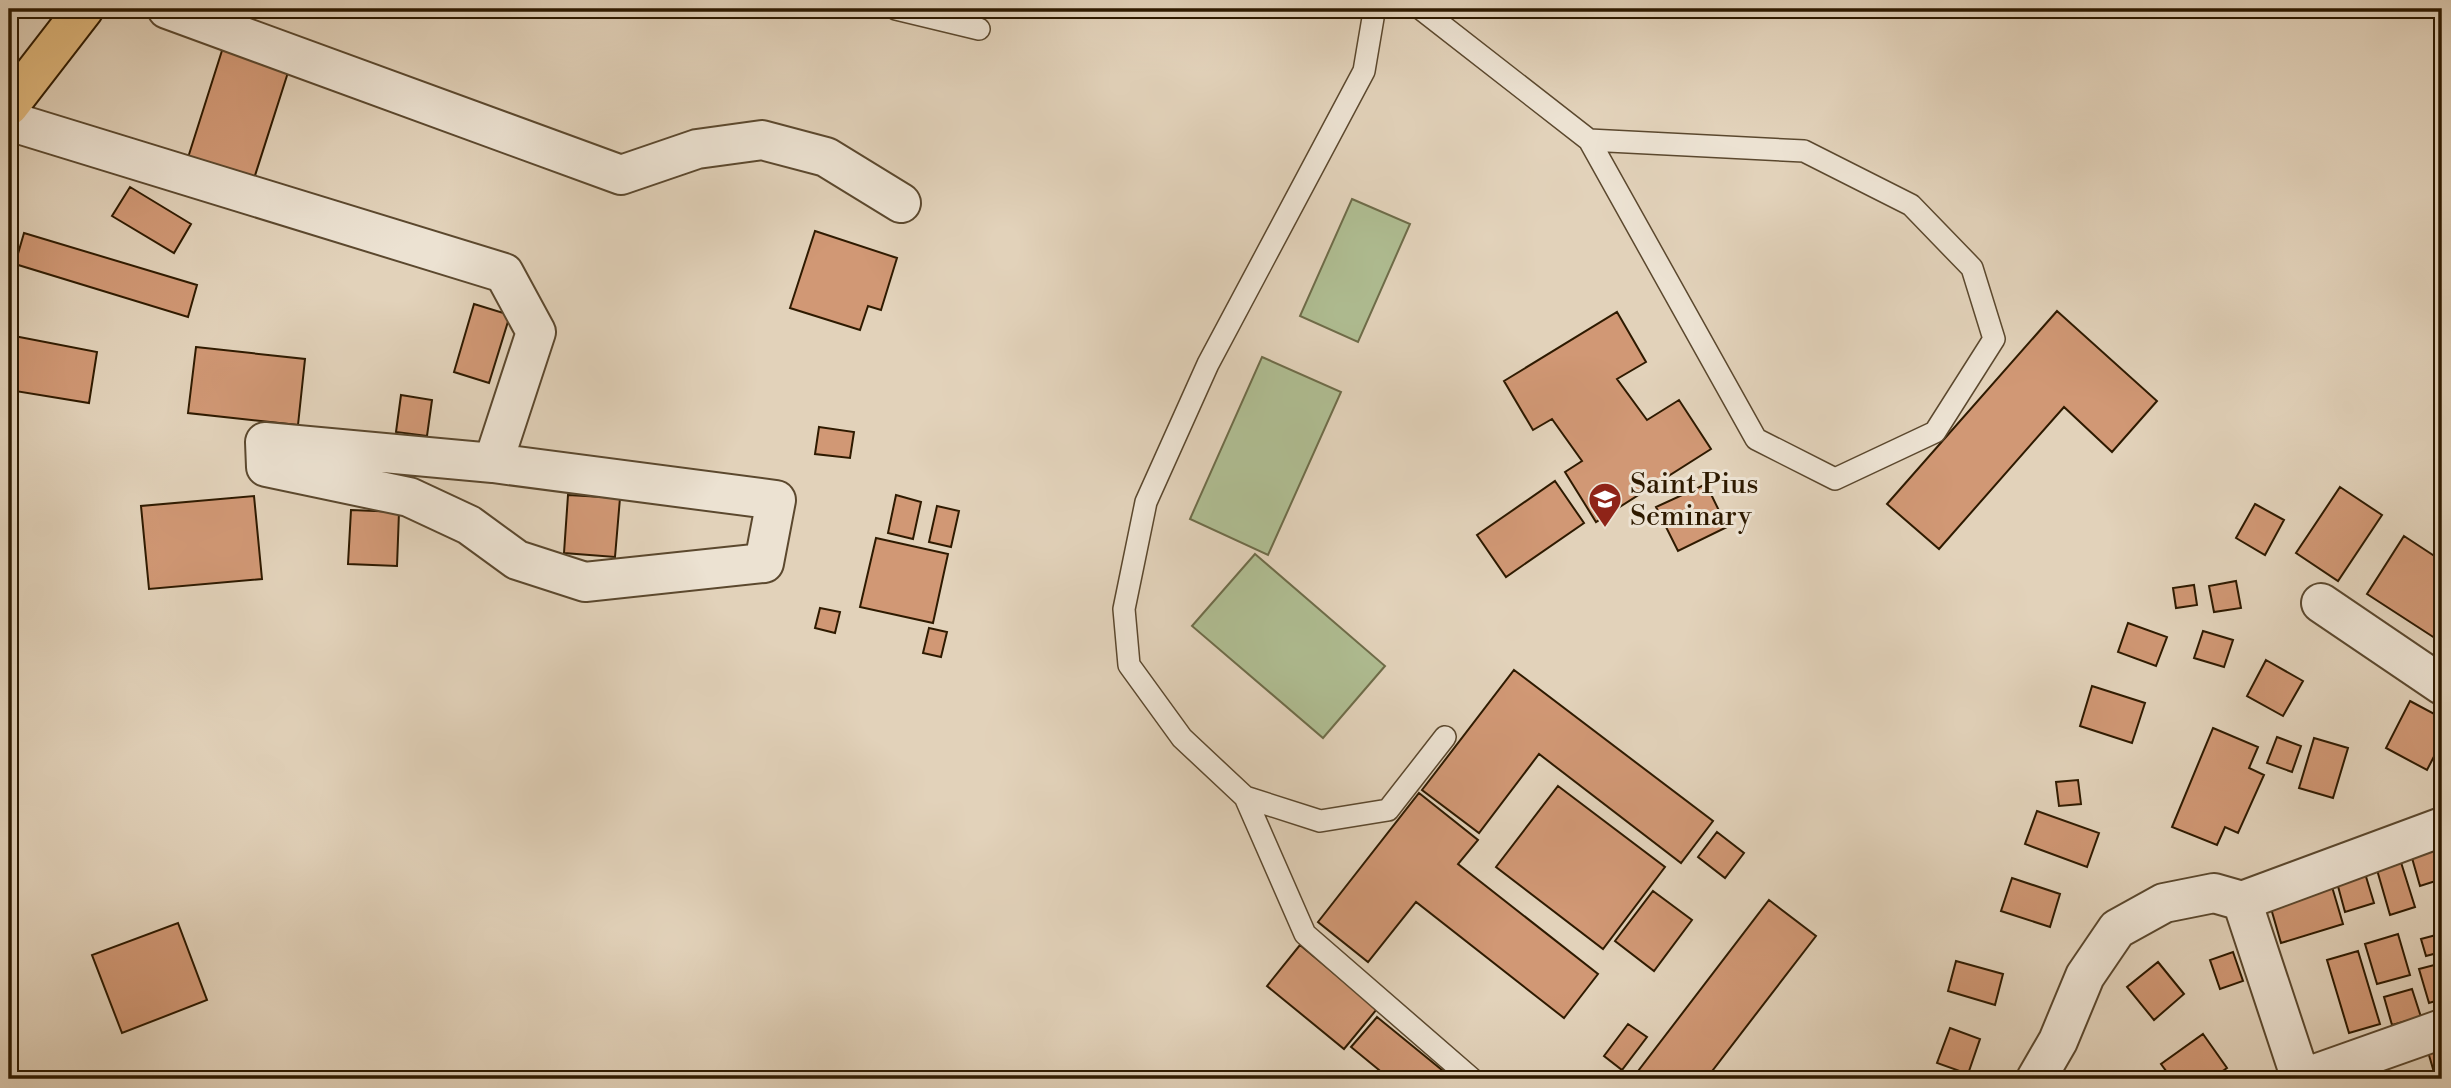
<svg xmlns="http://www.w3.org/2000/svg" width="2451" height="1088" viewBox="0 0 2451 1088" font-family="'Libre Bodoni',serif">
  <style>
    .green { fill: #afbd92; stroke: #6e6c49; stroke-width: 2 }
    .building { fill: #d19875; stroke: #2e1a00; stroke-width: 2 }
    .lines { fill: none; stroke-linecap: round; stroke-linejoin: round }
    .service-casing { stroke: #5b482e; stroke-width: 24 }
    .minor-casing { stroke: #5b482e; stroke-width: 42 }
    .trunk-casing { stroke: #2e1a00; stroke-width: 42 }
    .service { stroke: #ece2d2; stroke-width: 21 }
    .minor { stroke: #ece2d2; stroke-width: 38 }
    .trunk { stroke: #e1b97d; stroke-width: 38 }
    .labels { text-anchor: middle; stroke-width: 6; stroke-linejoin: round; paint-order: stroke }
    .poi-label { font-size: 28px; fill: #2e1a00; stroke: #ece2d2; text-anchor: start }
  </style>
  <rect width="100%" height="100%" fill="#e2d2ba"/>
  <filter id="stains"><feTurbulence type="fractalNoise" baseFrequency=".00286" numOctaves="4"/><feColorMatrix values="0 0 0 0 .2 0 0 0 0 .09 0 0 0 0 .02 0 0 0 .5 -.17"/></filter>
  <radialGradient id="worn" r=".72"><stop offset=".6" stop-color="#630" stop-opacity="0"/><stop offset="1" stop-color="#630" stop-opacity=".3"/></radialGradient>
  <path class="green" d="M1352,199L1410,224L1358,342L1300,316Z
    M1262,357L1341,392L1268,555L1190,519Z
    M1255,554L1385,666L1323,738L1192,626Z"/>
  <path class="building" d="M226,38L292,60L251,188L185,167Z
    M130,187L191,224L174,253L112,216Z
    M815,231L897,258L881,310L868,306L860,330L790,308Z
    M24,233L197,285L188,317L15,264Z
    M474,304L510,315L489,383L454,372Z
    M2057,311L2157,401L2112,452L2064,407L1939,549L1887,504Z
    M1617,312L1646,362L1617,379L1647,420L1679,400L1711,449L1596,522L1565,472L1582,461L1552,419L1533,430L1504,381Z
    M9,335L97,352L89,403L9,390Z
    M196,347L305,359L298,425L188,413Z
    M401,395L432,400L427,436L396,432Z
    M819,427L854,432L850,458L815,454Z
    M1555,481L1584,523L1506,577L1477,535Z
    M1706,484L1727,527L1678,551L1656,507Z
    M2340,487L2382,515L2338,581L2296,553Z
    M568,495L620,498L615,557L564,553Z
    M896,495L921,502L913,539L888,533Z
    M254,496L262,579L149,589L141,506Z
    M2255,504L2284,520L2265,555L2236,538Z
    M937,506L959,511L951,547L929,542Z
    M351,510L399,512L397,566L348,564Z
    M2404,536L2442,561L2441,642L2367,594Z
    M876,538L948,554L933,623L860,607Z
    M2236,581L2241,608L2214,612L2209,586Z
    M2194,585L2197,605L2176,608L2173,588Z
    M820,608L840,612L835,633L815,628Z
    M2128,623L2167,637L2156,666L2118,652Z
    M929,628L947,632L941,657L923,653Z
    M2203,631L2233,640L2224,667L2194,658Z
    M2266,660L2303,681L2283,716L2247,696Z
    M1514,670L1713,821L1681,863L1539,754L1479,833L1422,790Z
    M2092,686L2145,703L2132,743L2080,726Z
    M2410,701L2442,718V741L2427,770L2386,748Z
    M2213,728L2258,747L2249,768L2264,775L2238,833L2225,827L2217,845L2172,827Z
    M2277,737L2301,746L2292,772L2267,763Z
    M2314,738L2348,748L2333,798L2299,788Z
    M2078,780L2081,804L2059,806L2056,782Z
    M1558,786L1665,867L1603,949L1496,867Z
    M1419,793L1478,840L1458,864L1598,974L1564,1018L1416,902L1368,962L1318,922Z
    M2037,811L2099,833L2087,867L2025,844Z
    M1717,832L1744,853L1725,878L1698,857Z
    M2436,844L2442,863V879L2420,886L2410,851Z
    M2399,856L2415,907L2390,915L2375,863Z
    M2364,870L2374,903L2345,912L2336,879Z
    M2012,878L2060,894L2050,927L2001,911Z
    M2330,880L2343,924L2281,943L2268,898Z
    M1653,891L1692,920L1654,971L1615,941Z
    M1769,900L1816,936L1706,1079H1632Z
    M178,923L207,1000L122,1033L92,955Z
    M2398,934L2410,975L2377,984L2365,944Z
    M2436,935L2441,952L2426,956L2421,939Z
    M1300,945L1377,1009L1344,1049L1267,986Z
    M2358,951L2380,1024L2349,1033L2327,960Z
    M2233,952L2243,981L2220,989L2210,960Z
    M1956,961L2003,974L1995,1005L1948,991Z
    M2158,962L2184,994L2154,1020L2127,987Z
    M2442,963V999L2429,1003L2419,969Z
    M2412,989L2421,1017L2392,1025L2384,997Z
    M1377,1017L1453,1079H1390L1351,1047Z
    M1628,1024L1647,1037L1622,1070L1604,1056Z
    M1950,1028L1980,1039L1968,1074L1937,1063Z
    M2203,1034L2227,1068L2211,1079H2172L2161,1064Z
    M2442,1040V1078L2436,1079L2426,1045Z
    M2128,1073L2132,1079H2117Z"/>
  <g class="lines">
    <defs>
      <path id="service" d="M896,9L979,29
        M1372,9L1373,18L1364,71L1208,364L1146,502L1124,609L1129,665L1182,738L1245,797L1320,821L1388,810L1445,737
        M1421,9L1589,140L1756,439L1835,479L1935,432L1994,339L1972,268L1911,205L1804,151L1589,140
        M1245,797L1305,934L1472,1079"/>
      <path id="minor" d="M167,9L621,175L697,149L762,140L826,157L901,203
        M9,121L504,273L536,332L493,463
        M265,442L493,463L776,500L764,563L585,582L517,560L469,525L409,497L266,467Z
        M2321,603L2442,685
        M2242,901L2301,1079L2442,1029
        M2036,1079L2058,1041L2085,976L2117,929L2164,903L2214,893L2242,901L2442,827"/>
      <path id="trunk" d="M9,106L84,9"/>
    </defs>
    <use href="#service" class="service-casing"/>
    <use href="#minor" class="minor-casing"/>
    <use href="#trunk" class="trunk-casing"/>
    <use href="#service" class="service"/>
    <use href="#minor" class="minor"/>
    <use href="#trunk" class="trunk"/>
  </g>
  <defs>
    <symbol id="university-pin" viewBox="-11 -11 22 30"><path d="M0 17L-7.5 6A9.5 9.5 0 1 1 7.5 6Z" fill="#8f2418" stroke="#ece2d2"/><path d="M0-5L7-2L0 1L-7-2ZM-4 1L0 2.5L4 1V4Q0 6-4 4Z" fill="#fff"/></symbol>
  </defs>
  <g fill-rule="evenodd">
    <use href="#university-pin" x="1586" y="480" width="38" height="52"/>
  </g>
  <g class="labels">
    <g class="poi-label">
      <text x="1630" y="493">Saint Pius<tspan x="1630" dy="32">Seminary</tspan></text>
    </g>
  </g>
  <rect width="2451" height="1088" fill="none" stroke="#e2d2ba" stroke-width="35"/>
  <rect x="10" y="10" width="2430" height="1067" fill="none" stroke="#2e1a00" stroke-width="3.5"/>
  <rect x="18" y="18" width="2416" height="1053" fill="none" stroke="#2e1a00" stroke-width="2"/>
  <rect width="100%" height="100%" filter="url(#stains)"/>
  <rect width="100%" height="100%" fill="url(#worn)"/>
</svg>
